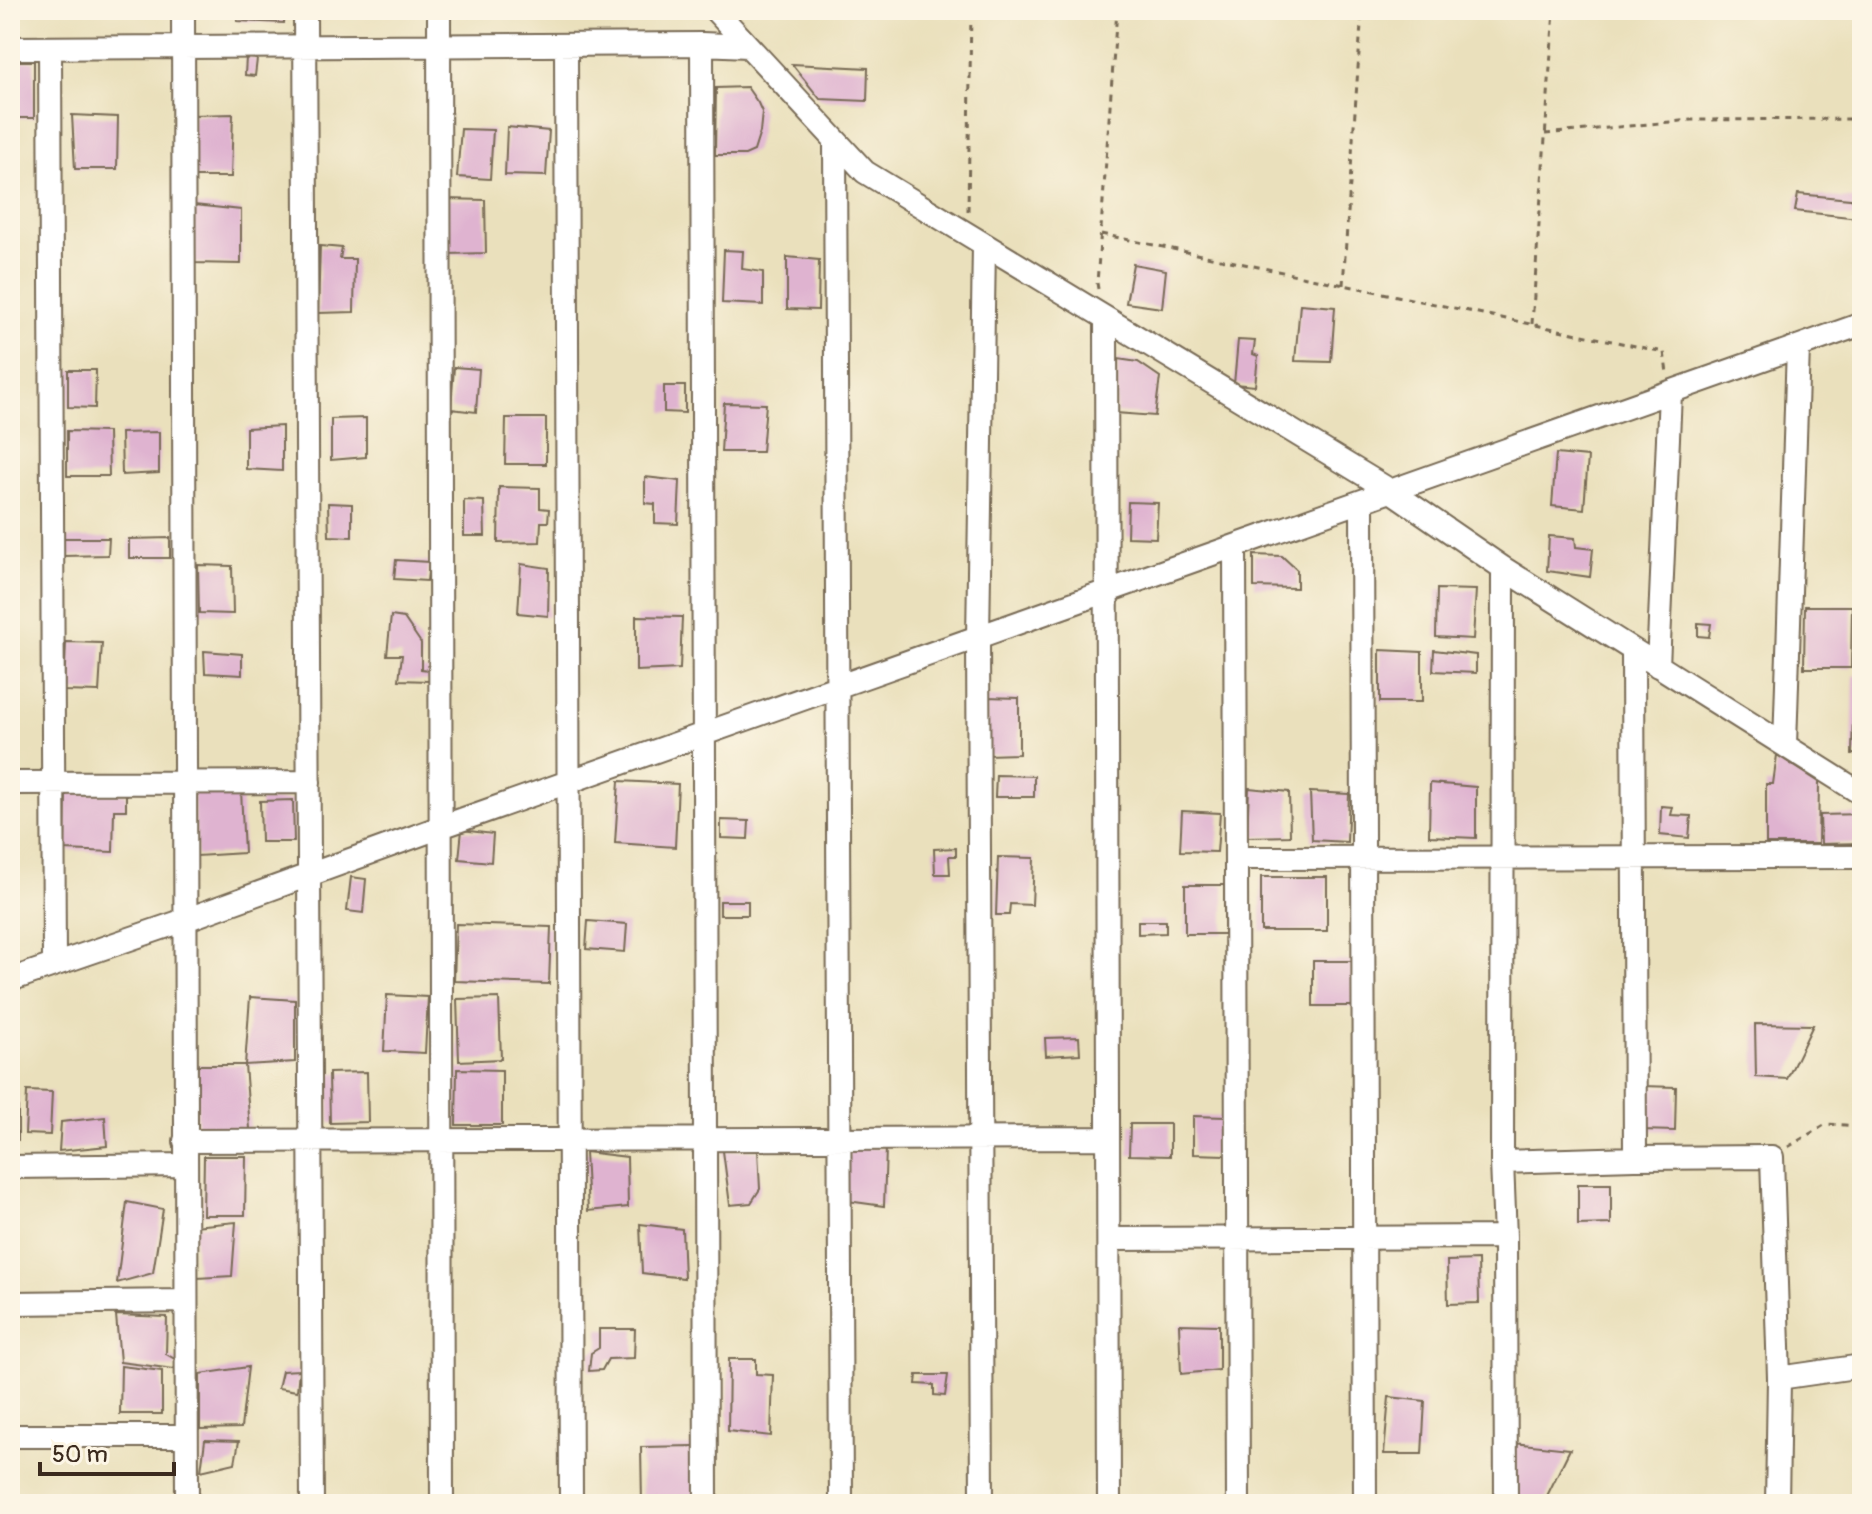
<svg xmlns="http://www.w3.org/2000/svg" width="1872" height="1514" viewBox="0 0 1872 1514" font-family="Pangolin,sans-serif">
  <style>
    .building { fill: #dfb3d0 }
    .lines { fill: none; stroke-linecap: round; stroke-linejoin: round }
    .minor-casing { stroke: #786a55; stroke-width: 26 }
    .path { stroke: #786a55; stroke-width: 3; stroke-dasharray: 6 6; stroke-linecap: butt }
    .minor { stroke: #fff; stroke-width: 22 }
  </style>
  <rect width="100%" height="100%" fill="#fcf5e5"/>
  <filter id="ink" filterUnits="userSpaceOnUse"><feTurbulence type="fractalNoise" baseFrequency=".0125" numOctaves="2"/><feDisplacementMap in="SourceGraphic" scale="16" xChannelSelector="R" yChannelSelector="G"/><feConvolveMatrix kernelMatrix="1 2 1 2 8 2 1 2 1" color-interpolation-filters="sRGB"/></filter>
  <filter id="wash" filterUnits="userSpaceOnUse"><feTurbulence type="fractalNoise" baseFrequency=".006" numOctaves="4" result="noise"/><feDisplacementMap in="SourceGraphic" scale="32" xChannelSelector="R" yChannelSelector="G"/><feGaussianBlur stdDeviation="1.8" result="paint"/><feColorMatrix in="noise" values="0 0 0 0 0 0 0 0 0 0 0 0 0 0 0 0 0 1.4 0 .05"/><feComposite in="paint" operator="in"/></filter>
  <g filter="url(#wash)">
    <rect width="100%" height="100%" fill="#eae0bc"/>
    <g id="blocks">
      <path class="building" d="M237,10H285L284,23L237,21Z
        M246,57L257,59L255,76L245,75Z
        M10,61H34V118H10Z
        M792,64L868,68L867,101L820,99Z
        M747,87L758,103L762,112L760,132L754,151L745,155H715L716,88Z
        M233,114L231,177H192L193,115Z
        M72,115L118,117L117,169H75Z
        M507,127L549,131L546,176L505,175Z
        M461,129L493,130L490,179L457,177Z
        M10,141H17L16,177H10Z
        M1798,194L1860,200L1858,218L1795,211Z
        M446,199L485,200L486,253L448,254Z
        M194,205L241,210V264L192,263Z
        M320,246L342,248L340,259H355L354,312L318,313Z
        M724,250L743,251L742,269L763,272V305L722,303Z
        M787,257L819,260L818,310L787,309Z
        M1133,264L1166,270L1162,308L1126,303Z
        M1300,304L1335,307L1331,362L1295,361Z
        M1238,340L1255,341L1253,354L1258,356L1255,386L1234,384Z
        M1118,359L1138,362L1160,377L1155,416L1116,413Z
        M454,367L479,369L476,412L451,409Z
        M68,370H96L95,408L68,407Z
        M664,386H685V413L664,412Z
        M724,403L766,404L762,452H721Z
        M366,418V457L331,460V419Z
        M506,418H546V464H505Z
        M282,426V471L246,469V428Z
        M67,431L108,432L109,476H67Z
        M159,432V473L122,475L121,433Z
        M1556,454L1588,457L1584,509L1552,506Z
        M645,477L680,481L678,524L655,523V504L645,503Z
        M499,487L540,488V508L549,509L548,522H541L540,542L498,543Z
        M464,500L484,501L485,536H464Z
        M1128,502L1158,503L1156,538L1127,537Z
        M328,503L352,504V537L329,536Z
        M1549,536L1575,538L1576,547L1593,549L1590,577L1547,571Z
        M64,538H109L108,555L63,556Z
        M170,538V558H129V539Z
        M1254,555L1282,556L1297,570V588L1254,587Z
        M396,560L429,562L427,581L394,579Z
        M521,564L549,568L548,616L518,613Z
        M198,565L232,566L233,614L199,613Z
        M1437,589L1476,590L1473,639L1436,637Z
        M1805,606H1852L1851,668H1804Z
        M391,616L404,618L421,643V669L429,670V681L399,680L402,655H387Z
        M636,616L682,617L680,669L636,671Z
        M1698,623L1711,624L1709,637L1698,636Z
        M66,642L102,643L99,692L64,691Z
        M1380,650L1422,652V702H1380Z
        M1434,650L1476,655V673L1433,671Z
        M204,651L242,654V675L205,673Z
        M1854,675H1862V754H1852Z
        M986,697L1019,698V754L986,755Z
        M1777,755L1819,782L1818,844H1766V784H1773Z
        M996,775L1034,776V797H995Z
        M619,781L678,784L675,847L615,843Z
        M1430,783L1476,787V838L1429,836Z
        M1249,788L1289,792L1290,836L1247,837Z
        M241,790L244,853L197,856L193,792Z
        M1310,792L1349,794L1347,842L1312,840Z
        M66,793L126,794V810H114L113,852L65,850Z
        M293,800L294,842H261L260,801Z
        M1661,806L1673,807L1671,815L1691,816L1689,838L1660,835Z
        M1182,811L1220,813L1217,852L1180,851Z
        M1862,814V843L1821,844L1820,815Z
        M721,820L749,821L748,839L721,838Z
        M462,830L493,834L491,862L459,859Z
        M956,848V856H949L950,874H935L934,849Z
        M998,857L1034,858L1032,905L1010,904L1009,915H996Z
        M351,877L366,879L363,913L347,911Z
        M1261,877H1327V931H1261Z
        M1185,885H1224V934H1185Z
        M720,901H748V915H720Z
        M588,921L627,924L625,952L586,949Z
        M1138,921H1166V933L1138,934Z
        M456,924L551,927L549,984L454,981Z
        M1313,961H1352L1353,1006H1313Z
        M387,995L428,997L425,1053L384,1051Z
        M250,997L295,1000V1062L245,1065Z
        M499,998L501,1059L459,1061L457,999Z
        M1755,1024L1813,1025L1787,1079L1756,1077Z
        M1079,1037L1080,1054L1046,1056L1045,1038Z
        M198,1065H245L250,1129H197Z
        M457,1069L502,1070V1125H456Z
        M367,1072L368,1122L330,1123L329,1073Z
        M1642,1086L1676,1087L1675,1131L1641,1130Z
        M10,1091H18V1140H10Z
        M27,1091L52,1092L50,1135L25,1134Z
        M1193,1116L1226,1117L1225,1155L1193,1154Z
        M105,1117L107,1146L59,1151L61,1122Z
        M1130,1124H1170V1156L1129,1155Z
        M850,1148H886L884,1206L840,1200Z
        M758,1150L760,1189L751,1203L730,1205L723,1151Z
        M585,1152L627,1157L628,1207L588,1211Z
        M204,1156H246L245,1215H203Z
        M1578,1184H1611V1224L1578,1225Z
        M127,1202L163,1209L153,1273L117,1283Z
        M236,1222L232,1276L197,1278L194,1226Z
        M640,1224L682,1229L684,1278L642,1273Z
        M1478,1260L1479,1303L1448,1304L1447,1261Z
        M116,1315L167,1317L166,1354L178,1361L174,1369L120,1362Z
        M1179,1324L1219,1325V1370L1181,1374Z
        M599,1329H635L634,1358L608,1359L602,1370L589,1371L591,1353L599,1348Z
        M729,1359H756V1374L773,1375L771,1436L728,1431Z
        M121,1366L162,1371V1414H120Z
        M248,1367L241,1428L200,1429V1374Z
        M299,1370L297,1391L278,1388L282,1371Z
        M917,1375H948L945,1396L934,1395V1385L916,1384Z
        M1389,1397L1425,1401L1422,1454H1384Z
        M205,1440L239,1441L235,1463L201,1471Z
        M1513,1443L1570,1449L1543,1504H1514Z
        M694,1446L696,1504H642L641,1447Z"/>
    </g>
  </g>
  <g filter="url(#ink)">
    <use href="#blocks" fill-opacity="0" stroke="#786a55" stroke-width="2"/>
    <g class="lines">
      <defs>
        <path id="minor" d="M183,10L187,1504
          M305,10L312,1504
          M439,10L442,1504
          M715,10L865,172L1391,491L1503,568L1862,794
          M702,44L706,1504
          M566,45L571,1504
          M10,48L702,44L748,46
          M50,48L54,965
          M835,141L841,1504
          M1106,319L1109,1504
          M1362,501L1365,1504
          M1235,546L1238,1504
          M1503,568L1502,1162L1505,1237L1506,1504
          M1633,651L1635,1158
          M1658,666L1670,393
          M1785,745L1798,347
          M10,783L309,782
          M1236,858L1860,857
          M10,980L185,920L441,827L1862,324
          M185,1141L1108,1138
          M1502,1162L1635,1158L1772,1157L1779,1378L1777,1504
          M10,1167L186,1165
          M1109,1239L1505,1237
          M10,1303L186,1301
          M1779,1378L1862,1366
          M10,1436H186
          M982,1504L978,638L984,245"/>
      </defs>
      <use href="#minor" class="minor-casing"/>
      <path class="path" d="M1545,134L1691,120L1862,119
        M968,211L971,10
        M1101,234L1664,352L1667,373
        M1343,285L1362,10
        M1098,289L1097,283L1117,10
        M1532,324L1554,10
        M1788,1147L1826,1124L1862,1126"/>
      <use href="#minor" class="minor"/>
    </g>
  </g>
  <rect width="1872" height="1514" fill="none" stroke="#fcf5e5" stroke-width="40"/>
  <path d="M40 1462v12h134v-12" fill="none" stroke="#3b2a1e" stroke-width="4"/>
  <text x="52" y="1462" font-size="24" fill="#3b2a1e" stroke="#fcf5e5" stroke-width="6" paint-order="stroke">50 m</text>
</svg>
